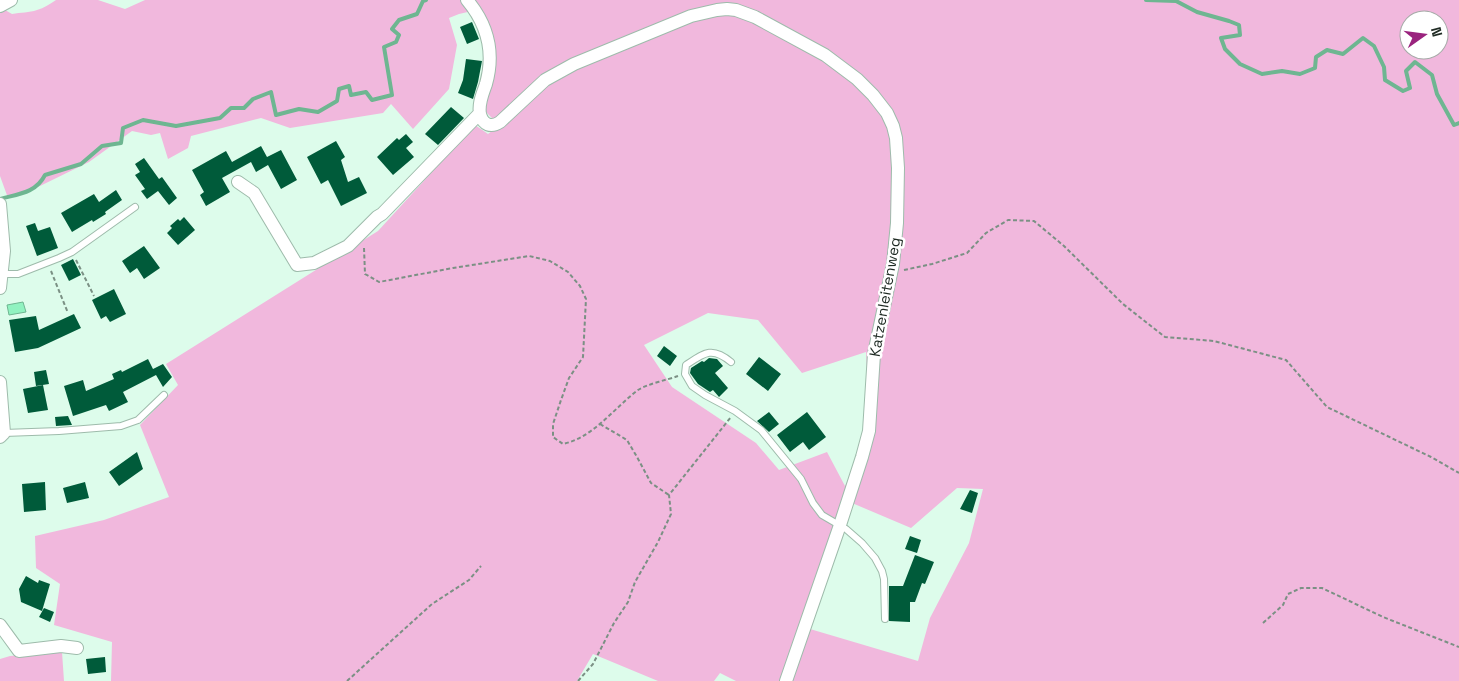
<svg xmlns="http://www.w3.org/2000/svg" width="1459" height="681" viewBox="0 0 1459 681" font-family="'Space Grotesk',sans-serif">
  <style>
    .green { fill: #f1b8dd; fill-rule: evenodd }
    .water { fill: #90f2c0; stroke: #6eb691 }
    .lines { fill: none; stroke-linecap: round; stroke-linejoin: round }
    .stream { stroke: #6eb691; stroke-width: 4 }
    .building { fill: #005b3a }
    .service-casing { stroke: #9ebbab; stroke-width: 8 }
    .minor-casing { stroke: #9ebbab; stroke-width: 14 }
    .path { stroke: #7b9084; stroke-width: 2; stroke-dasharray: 4 2.5; stroke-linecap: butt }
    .service { stroke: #fff; stroke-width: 6 }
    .minor { stroke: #fff; stroke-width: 12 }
    .labels { text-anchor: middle; stroke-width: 5; stroke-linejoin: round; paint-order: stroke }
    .street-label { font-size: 15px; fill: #1f2b24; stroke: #fff }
  </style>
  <rect width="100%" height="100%" fill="#ddfceb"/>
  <path class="green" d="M56,0H98L125,9L145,0H462L472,11L459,14L449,18L457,45L449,89L413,129L391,104L383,113L290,128L261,118L191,136L188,148L168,159L160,133L151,135L132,131L89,162L40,186L8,198L0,176V12L5,10L12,14C21,12 29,13 37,10C44,8 50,4 56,0Z
    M474,0H1459V681H736L720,673L714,681H658L593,654L577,681H111L112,642L54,625L60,584L36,568L35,536L104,520L169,497L140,425L178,385L166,364L378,231L475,125L488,134L540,94L500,118H492L486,112C485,96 490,82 493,66C498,39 491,20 474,0ZM1409,20H1439V50H1409ZM708,313L758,320L802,373L866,352C868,386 869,421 860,454C856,465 850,476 845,486L827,452L779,470L756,443L672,387L644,345ZM957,488L983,489L969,543L930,618L918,661L810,629L852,503L911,528Z
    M62,652L64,681H0V659L10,656Z"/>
  <path class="water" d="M23,302L26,312L9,315L7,305Z"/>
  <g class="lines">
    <path class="stream" d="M1146,0L1176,1L1197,12L1229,21L1239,25L1240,35L1221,38L1225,49L1240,64L1262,74L1282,71L1300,74L1315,68L1316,57L1327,50L1343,54L1363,38L1374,46L1384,67L1385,80L1403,91L1410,88L1406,71L1415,62L1432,75L1437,94L1454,125L1459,123
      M0,199C18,194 36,193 45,175L81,164L102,146L121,143L123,128L143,120L176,126L220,118L231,108H244L253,99L271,92L276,115L299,109L318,112L337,101L339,89L349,86L351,95L366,92L372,100L392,95L384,47L396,42L399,35L392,29L399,20L417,14L423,1L426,0"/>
  </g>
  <path class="building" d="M472,22L479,39L467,44L460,27Z
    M466,59L482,61L478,82L473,99L458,93L463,80Z
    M451,107L464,118L438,145L425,134Z
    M406,134L413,142L406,148L414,157L393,175L377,157L397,138L399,140Z
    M336,141L345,157L341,160L348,182L359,177L367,193L341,206L328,180L321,184L307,157Z
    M261,146L267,157L281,150L297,180L281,189L268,165L256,172L251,162L222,178L230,192L206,206L200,195L204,192L192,170L226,151L232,162Z
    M144,158L159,179L162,177L177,198L169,205L158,191L147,199L141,191L145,189L135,175L140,172L135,164Z
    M116,190L122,200L105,212L106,214L93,222L92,220L72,232L61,213L94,194L99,202Z
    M184,217L195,230L178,245L167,233L172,228L170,226L178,219L180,221Z
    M35,223L38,231L50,227L58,248L37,256L26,226Z
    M144,246L160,268L144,279L137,268L130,273L122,261Z
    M73,259L81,275L69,281L61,265Z
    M114,289L126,314L110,322L106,316L101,319L92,300Z
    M74,314L81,328L38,348L15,352L9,320L36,316L39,330Z
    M664,346L677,356L670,366L657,356Z
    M759,357L781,374L768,391L746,374Z
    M709,358L717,359L723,366L715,373L728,388L719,397L713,390L710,392L698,384L690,373L691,368L702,361L704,362Z
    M148,359L153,369L163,364L172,377L163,387L156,375L123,392L128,402L109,411L106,405L73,416L64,386L83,380L86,391L114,379L112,374L121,370L122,372Z
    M46,370L49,384L36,386L34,372Z
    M43,385L48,410L28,413L23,389Z
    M769,412L779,424L769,432L757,421Z
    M807,412L826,437L809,450L803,442L790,452L777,435Z
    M68,416L72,425L56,426L55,417Z
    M137,452L143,469L119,486L109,472Z
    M45,482L46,510L24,512L22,484Z
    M85,482L89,498L67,503L63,488Z
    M970,490L978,493L972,513L960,509Z
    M910,536L921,540L917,553L905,549Z
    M915,555L934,562L925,584L922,583L915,602H910V622L889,621V586H903Z
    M26,576L38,583L39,580L50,584L42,611L21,602L19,589Z
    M44,608L54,612L50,622L39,617Z
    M105,657L106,672L88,674L86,659Z"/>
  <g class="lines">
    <defs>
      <path id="service" d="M2,274H18L59,258L72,252L135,207
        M731,362C712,346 704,353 686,365L685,374L692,386L705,395L735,411L761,430L801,479L813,503L822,515L846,529L862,543L875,558L882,571L884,579L885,619
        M4,433L59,431L121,426L138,420L164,395"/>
      <path id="minor" d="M467,0C488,25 495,52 486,84C483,93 478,103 480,114C483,125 491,128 500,122L545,80L574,64L691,16L717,10L727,9L736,10L755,17L825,55L857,79L873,95L887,113L893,126L896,138L898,168L897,223L893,264L874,354L869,431L862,457L840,525L786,681
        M0,6L11,0
        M238,182L254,193L297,265L314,263L348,246L377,217L382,214L480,113
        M0,204L4,251L0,288
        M0,382L4,433L0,437
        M0,625L19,651L61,646L77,648"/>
    </defs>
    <use href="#service" class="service-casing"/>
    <use href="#minor" class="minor-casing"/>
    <path class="path" d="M364,248L365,274L379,282L453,268L529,256L550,261L568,272L580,286L586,299L583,357L569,378L561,400L553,424V437L563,444C594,437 613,409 638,390C647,384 667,380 678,376
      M76,260L94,296
      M904,270L932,264L967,253L986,233L1008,220L1034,221L1064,246L1123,304L1165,337L1214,341L1286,360L1327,407L1431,457L1459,473
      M51,271L68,313
      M600,424L627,440L637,457L651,483L669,495
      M1263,623L1283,605L1288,594L1301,588H1322L1383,617L1459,647
      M347,681L432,604L469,580L481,566
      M578,681L593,664L614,623L628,602L635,582L658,542L671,514L669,495L731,417"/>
    <use href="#service" class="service"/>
    <use href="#minor" class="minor"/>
  </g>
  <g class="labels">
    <g class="street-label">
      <text transform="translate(885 297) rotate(-80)" y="5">Katzenleitenweg</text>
    </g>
  </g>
  <g transform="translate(1424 35) rotate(76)"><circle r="24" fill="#ffffff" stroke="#a5aaa7"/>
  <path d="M0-4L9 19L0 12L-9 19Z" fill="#9a237e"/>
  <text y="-8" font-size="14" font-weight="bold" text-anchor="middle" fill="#1f2b24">N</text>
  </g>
</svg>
